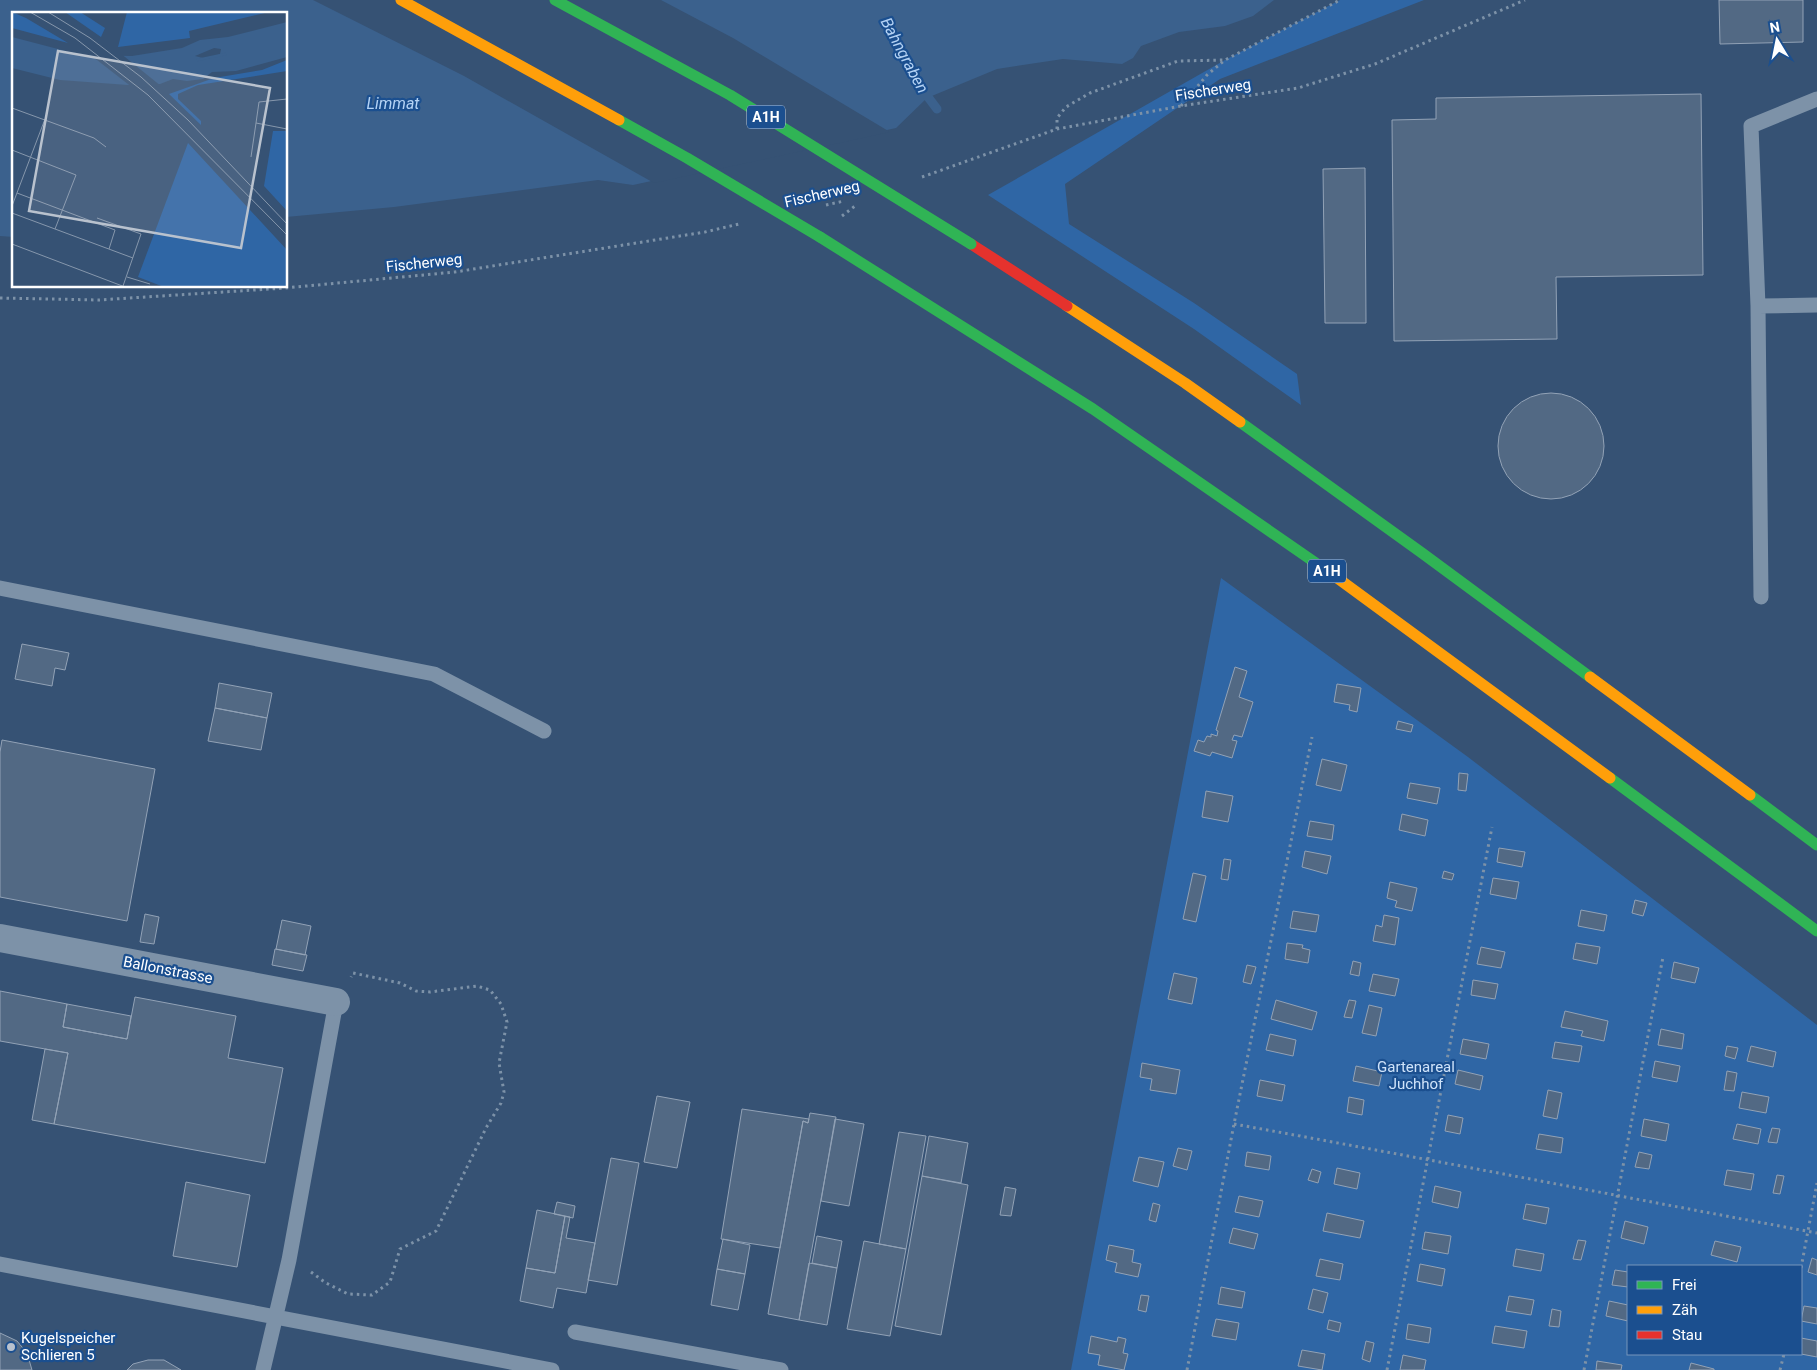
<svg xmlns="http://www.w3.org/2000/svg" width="1817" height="1370" viewBox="0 0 1817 1370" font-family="Roboto,sans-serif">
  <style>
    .green { fill: #2f66a5; fill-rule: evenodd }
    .water { fill: #3b618d }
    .pier { fill: #365274 }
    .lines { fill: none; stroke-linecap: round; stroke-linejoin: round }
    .stream { stroke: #3b618d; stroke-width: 9 }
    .building { fill: #526984; stroke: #92a2b6 }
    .path { stroke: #7d92a8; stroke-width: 3; stroke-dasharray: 2.5 4; stroke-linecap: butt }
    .lane { stroke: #7d92a8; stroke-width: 15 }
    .street { stroke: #7d92a8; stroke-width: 28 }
    .fast { stroke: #30b455; stroke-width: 11 }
    .slow { stroke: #ff9f0a; stroke-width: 11 }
    .jam { stroke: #e5322d; stroke-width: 11 }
    .fast-bridge { stroke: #30b455; stroke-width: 11 }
    .slow-bridge { stroke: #ff9f0a; stroke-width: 11 }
    .poi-dot { fill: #b9c2ce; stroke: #1b4f8f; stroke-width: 2 }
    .labels { text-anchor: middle; stroke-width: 4.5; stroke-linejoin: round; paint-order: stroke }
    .shield { fill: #1b4f8f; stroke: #bbcadd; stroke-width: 1 }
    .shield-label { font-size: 14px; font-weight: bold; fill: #fff }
    .street-label { font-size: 15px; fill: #fff; stroke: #1b4f8f }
    .park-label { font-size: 15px; fill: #cfe3fa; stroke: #1b4f8f }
    .poi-label { font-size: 15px; fill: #fff; stroke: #1b4f8f; text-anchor: start }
    .water-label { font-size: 16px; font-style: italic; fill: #b5d3f5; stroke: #1b4f8f }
    .inset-river { fill: none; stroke: #3b618d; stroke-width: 2.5 }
    .inset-road { fill: none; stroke: #8697ac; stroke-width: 1 }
    .view { fill: #b9c2ce; fill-opacity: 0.15; stroke: #b9c2ce; stroke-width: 2.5 }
    .inset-edge { fill: none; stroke: #fff; stroke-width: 2.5 }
  </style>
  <rect width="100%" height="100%" fill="#365274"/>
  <path class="green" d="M1340,0H1424L1220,79L1065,184L1069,224L1194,303L1297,374L1301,405L1194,329L988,195L1225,60Z
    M1221,578L1468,757L1817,1025V1370H1071ZM1628,1266H1801V1354H1628Z"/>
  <path class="water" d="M0,0H1274L1253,16L1225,26L1179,32L1141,46L1133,58L1122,64L1063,59L997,69L927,98L896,128L633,185L598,180L394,207L286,217V14H14V237L0,236Z"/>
  <path class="pier" d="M313,0H661L733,38L890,132L654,183L464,76Z"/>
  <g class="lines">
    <path class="stream" d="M922,89L937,109"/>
  </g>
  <path class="building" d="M1719,0H1803V42L1720,44Z
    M1701,94L1703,275L1556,277L1557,339L1394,341L1392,120L1436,119V98Z
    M1365,168L1366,323H1325L1323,169Z
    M1498 446a53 53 0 1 1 106 0a53 53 0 1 1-106 0Z
    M22,644L69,653L65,670L55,668L52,686L15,679Z
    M1235,667L1247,671L1239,697L1253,702L1242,737L1234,735L1232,740L1237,741L1232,758L1212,752L1210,756L1194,751L1198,740L1204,742L1207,736L1211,737V734L1217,736L1218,731L1216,730Z
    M219,683L272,693L267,718L215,708Z
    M1337,684L1361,688L1357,712L1349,710L1350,705L1334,702Z
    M215,708L267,718L261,750L208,741Z
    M1398,721L1413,725L1411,732L1396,729Z
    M2,740L155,769L127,921L0,897V752Z
    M1322,759L1347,765L1341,791L1316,785Z
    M1459,773L1468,774L1466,791L1458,790Z
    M1410,783L1440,788L1437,804L1407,798Z
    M1206,791L1233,796L1228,822L1202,817Z
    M1402,814L1428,820L1425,836L1399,830Z
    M1310,821L1334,825L1332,840L1307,836Z
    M1499,848L1525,852L1522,867L1497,862Z
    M1305,851L1331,856L1327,874L1302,867Z
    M1224,859L1231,860L1228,880L1221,879Z
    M1444,871L1454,874L1452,880L1442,878Z
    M1193,873L1206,876L1196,922L1183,919Z
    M1493,878L1519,882L1516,899L1490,894Z
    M1390,882L1417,888L1412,911L1395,907L1397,901L1387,898Z
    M1635,900L1647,903L1643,916L1632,913Z
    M1581,910L1607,915L1604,931L1578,926Z
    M1293,911L1319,915L1316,932L1290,928Z
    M145,914L159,917L154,944L140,942Z
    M1384,915L1399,918L1395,945L1373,941L1376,925L1382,927Z
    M282,920L311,926L305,955L276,949Z
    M1287,943L1303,945L1302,948L1310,950L1308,963L1285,959Z
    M1576,943L1600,947L1597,964L1573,959Z
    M1481,947L1505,952L1501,968L1477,964Z
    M275,949L307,955L303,971L272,965Z
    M1353,961L1361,963L1359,976L1350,974Z
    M1674,962L1699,968L1695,983L1671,978Z
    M1247,965L1256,967L1251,984L1243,982Z
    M1174,973L1197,978L1192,1004L1168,999Z
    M1373,974L1399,979L1395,996L1369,991Z
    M1473,980L1498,984L1495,999L1471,995Z
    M0,991L67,1004L63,1027L127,1039L135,997L236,1016L228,1058L283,1068L265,1163L54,1124L68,1053L0,1041Z
    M1276,1000L1317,1012L1312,1030L1271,1019Z
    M1349,1000L1356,1001L1352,1018L1344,1017Z
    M67,1004L131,1016L127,1039L63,1027Z
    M1369,1005L1382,1008L1376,1036L1362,1033Z
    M1565,1011L1608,1021L1604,1041L1581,1036L1583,1031L1561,1027Z
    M1661,1029L1684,1034L1682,1049L1658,1045Z
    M1270,1034L1296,1040L1293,1056L1266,1050Z
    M1463,1039L1489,1044L1486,1059L1460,1054Z
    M1555,1042L1582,1046L1579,1062L1552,1058Z
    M1727,1046L1738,1048L1735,1059L1725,1056Z
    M1751,1046L1776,1052L1773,1067L1747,1061Z
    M45,1049L68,1053L54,1124L32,1120Z
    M1655,1061L1680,1066L1677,1082L1652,1077Z
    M1142,1063L1180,1070L1176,1094L1150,1090L1152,1079L1140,1077Z
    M1356,1066L1382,1072L1379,1086L1353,1081Z
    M1458,1070L1483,1076L1480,1090L1455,1084Z
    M1727,1071L1737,1073L1734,1091L1724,1090Z
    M1260,1080L1285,1085L1282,1101L1257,1096Z
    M1548,1090L1562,1093L1557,1119L1543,1116Z
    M1742,1092L1769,1097L1766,1113L1739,1108Z
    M657,1096L690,1102L677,1168L644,1162Z
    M1349,1097L1364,1100L1362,1115L1347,1112Z
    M742,1109L809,1119L808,1123L803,1121L780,1248L721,1239Z
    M810,1113L836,1117L799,1320L768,1314L803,1121L808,1123Z
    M1448,1115L1463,1118L1460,1134L1445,1131Z
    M835,1119L864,1124L849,1206L821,1201Z
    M1644,1119L1669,1124L1666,1141L1641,1136Z
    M1737,1124L1761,1129L1758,1144L1733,1139Z
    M1772,1128L1780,1129L1777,1143L1768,1142Z
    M899,1132L926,1136L906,1249L879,1244Z
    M1539,1134L1563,1138L1561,1153L1536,1149Z
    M929,1136L968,1143L961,1183L922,1176Z
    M1178,1148L1192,1151L1187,1170L1173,1166Z
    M1247,1152L1271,1156L1269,1170L1245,1166Z
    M1639,1152L1652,1155L1649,1169L1635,1167Z
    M1139,1157L1164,1162L1158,1187L1133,1181Z
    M611,1158L639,1163L617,1285L588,1280Z
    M1337,1168L1360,1173L1357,1189L1334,1184Z
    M1312,1169L1321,1172L1318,1183L1308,1180Z
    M1727,1170L1754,1174L1751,1190L1724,1185Z
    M1777,1175L1784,1176L1780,1194L1773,1193Z
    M922,1176L968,1185L941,1335L895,1326Z
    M186,1182L250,1195L237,1267L173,1256Z
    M1435,1186L1461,1192L1458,1208L1432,1202Z
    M1005,1187L1016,1189L1011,1216L1000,1215Z
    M1239,1196L1263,1201L1259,1217L1235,1212Z
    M557,1202L575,1206L573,1218L554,1214Z
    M1153,1203L1160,1205L1156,1222L1149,1220Z
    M1526,1204L1549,1208L1546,1224L1523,1219Z
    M537,1210L565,1216L555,1273L526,1268Z
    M1327,1213L1364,1221L1360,1238L1323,1231Z
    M565,1216L570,1217L566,1238L595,1243L586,1293L557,1288L553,1308L520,1301L526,1268L555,1273Z
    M1625,1221L1648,1227L1644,1244L1621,1238Z
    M1233,1228L1258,1234L1254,1249L1229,1243Z
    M1425,1232L1451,1236L1448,1254L1422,1249Z
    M817,1236L842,1241L837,1268L812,1263Z
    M723,1239L750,1245L745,1274L717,1269Z
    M1578,1240L1586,1241L1581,1260L1573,1259Z
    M864,1241L906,1249L890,1336L847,1329Z
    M1715,1241L1741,1247L1737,1262L1711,1255Z
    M1109,1245L1134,1250L1132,1262L1141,1264L1138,1277L1115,1272L1117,1263L1106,1260Z
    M1516,1249L1544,1254L1541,1271L1513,1266Z
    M1812,1258L1817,1260V1275L1808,1272Z
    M1320,1259L1343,1264L1340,1280L1316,1276Z
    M809,1263L837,1268L827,1325L799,1320Z
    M1420,1264L1445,1269L1442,1286L1417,1281Z
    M717,1269L745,1274L738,1310L711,1305Z
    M1615,1270L1628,1272V1287L1612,1285Z
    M1221,1287L1245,1292L1242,1308L1218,1304Z
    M1313,1289L1328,1293L1323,1313L1308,1309Z
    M1141,1295L1149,1296L1146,1312L1138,1310Z
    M1509,1296L1534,1300L1531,1315L1506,1311Z
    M1609,1301L1628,1305V1321L1606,1316Z
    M1804,1306L1817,1308V1324L1801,1321Z
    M1552,1309L1561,1311L1559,1327L1549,1326Z
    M1216,1319L1239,1323L1236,1340L1212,1336Z
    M1329,1320L1341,1323L1339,1332L1327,1329Z
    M1408,1324L1431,1328L1429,1343L1406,1339Z
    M1495,1326L1527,1331L1524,1348L1492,1343Z
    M0,1333L17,1341L27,1353L32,1370H0Z
    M1091,1336L1117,1342L1118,1337L1126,1339L1123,1353L1128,1354L1124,1370L1098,1365L1100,1355L1088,1353Z
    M1801,1338L1817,1341V1357L1801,1354Z
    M1366,1341L1374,1343L1370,1362L1362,1359Z
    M1302,1350L1325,1354L1322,1370L1298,1366Z
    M1403,1355L1426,1360L1424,1370H1400Z
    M148,1360H164L181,1370H127L133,1364Z
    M1597,1361L1622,1365L1621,1370H1596Z
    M1691,1363L1714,1369V1370H1689Z"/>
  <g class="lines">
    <path class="path" d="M1181,106L1207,75L1225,60L1340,0
      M1057,129V118L1066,107L1090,93L1178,61L1225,60
      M922,177L1057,129L1181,106L1298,88L1375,64L1525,0
      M826,205L844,201
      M842,216L855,206
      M0,298L99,300L285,288L455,272L705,232L739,224
      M1234,1124C1428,1159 1623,1197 1817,1233
      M1801,1268L1817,1183
      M311,1272L326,1283L348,1294L372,1295L390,1282L400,1249L436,1231L486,1128L501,1103L504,1092L499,1063L507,1022L501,1004L490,990L477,986L430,992L416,991L400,983L353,973L351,977
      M1187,1370L1234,1124L1312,737
      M1387,1370L1492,827
      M1584,1370L1663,957
      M1780,1370L1784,1354"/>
    <path class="lane" d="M1817,99L1751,126L1758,306L1817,305
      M1758,306L1761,597
      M0,588L434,674L544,731
      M0,1264L552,1370
      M575,1332L781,1370
      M263,1370L289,1260L336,1002"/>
    <path class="street" d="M0,938L336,1002"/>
    <path class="fast" d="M820,237L1093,409L1336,577
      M1240,422L1422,553L1590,677
      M1610,778L1817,931
      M1750,795L1817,845"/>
    <path class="slow" d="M1067,306L1185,383L1240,422
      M1336,577L1610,778
      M1590,677L1750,795"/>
    <path class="jam" d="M971,244L1067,306"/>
    <path class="fast-bridge" d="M555,0L730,95L971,244
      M619,120L687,158L820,237"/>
    <path class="slow-bridge" d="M401,0L619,120"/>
  </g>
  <circle class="poi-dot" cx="11" cy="1347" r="5"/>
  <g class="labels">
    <g class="shield">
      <rect x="747" y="105.5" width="38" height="23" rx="4"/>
      <rect x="1308" y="559.5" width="38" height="23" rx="4"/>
    </g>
    <g class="shield-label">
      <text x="766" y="122">A1H</text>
      <text x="1327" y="576">A1H</text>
    </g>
    <g class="street-label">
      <text transform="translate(1213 90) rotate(-9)" y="5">Fischerweg</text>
      <text transform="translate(822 194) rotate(-13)" y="5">Fischerweg</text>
      <text transform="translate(424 263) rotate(-6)" y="5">Fischerweg</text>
      <text transform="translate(168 970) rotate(11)" y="5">Ballonstrasse</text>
    </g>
    <g class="park-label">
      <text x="1416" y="1072">Gartenareal<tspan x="1416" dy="17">Juchhof</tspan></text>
    </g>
    <g class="poi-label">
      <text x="21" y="1343">Kugelspeicher<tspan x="21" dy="17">Schlieren 5</tspan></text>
    </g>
    <g class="water-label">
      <text transform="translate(905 55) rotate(62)" y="6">Bahngraben</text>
      <text x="393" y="109">Limmat</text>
    </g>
  </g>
  <g transform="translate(12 12)">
    <rect width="275" height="275" fill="#365274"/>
    <path d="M0,0L14,6L56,31L0,16ZM53,0H68L93,16L89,25ZM115,0H257L177,19L178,26L106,35ZM275,48V59L186,73L166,82V87L189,109V113L157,82L202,66L250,58ZM261,119H275V199L252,174ZM176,131L275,238V275H152L126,265Z" fill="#2f66a5"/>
    <path d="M275,10V45L224,59L200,60L191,67L175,69L161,67L148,72L116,73L48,68L0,56V25L69,43L120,44L170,36L188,28L216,25ZM202,36L209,37L208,42L195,47L183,44Z" fill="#3b618d" fill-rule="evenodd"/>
    <path d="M76,41H108L149,74L121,76Z" fill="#365274"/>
    <path class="inset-river" d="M185,48L214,42"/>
    <path class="inset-road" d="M18,0L63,26L136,83L275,223M36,0L78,26L129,65L176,108L275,212M275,87L247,90L244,111L275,117M0,96L82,126L94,135M0,138L64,163L43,217M239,145L244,111M5,181L103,218L97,237M0,194L33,107M0,201L121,246M85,206L129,222L111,274M0,232L113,275M115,265L138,272"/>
    <path class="view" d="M46,39L258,76L229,236L17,199Z"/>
    <rect width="275" height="275" class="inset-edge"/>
  </g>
  <rect x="1627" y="1265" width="175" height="90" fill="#1b4f8f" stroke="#7695bc"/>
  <rect x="1637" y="1281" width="25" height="8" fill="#30b455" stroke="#7695bc"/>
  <text x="1672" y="1290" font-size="15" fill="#ffffff">Frei</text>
  <rect x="1637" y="1306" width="25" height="8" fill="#ff9f0a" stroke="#7695bc"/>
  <text x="1672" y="1315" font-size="15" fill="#ffffff">Zäh</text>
  <rect x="1637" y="1331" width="25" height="8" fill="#e5322d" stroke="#7695bc"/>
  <text x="1672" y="1340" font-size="15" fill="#ffffff">Stau</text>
  <g transform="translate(1777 40) rotate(350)" stroke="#1b4f8f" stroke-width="4" paint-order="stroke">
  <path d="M0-4L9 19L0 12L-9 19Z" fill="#ffffff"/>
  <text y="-8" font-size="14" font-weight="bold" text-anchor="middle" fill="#ffffff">N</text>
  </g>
</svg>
